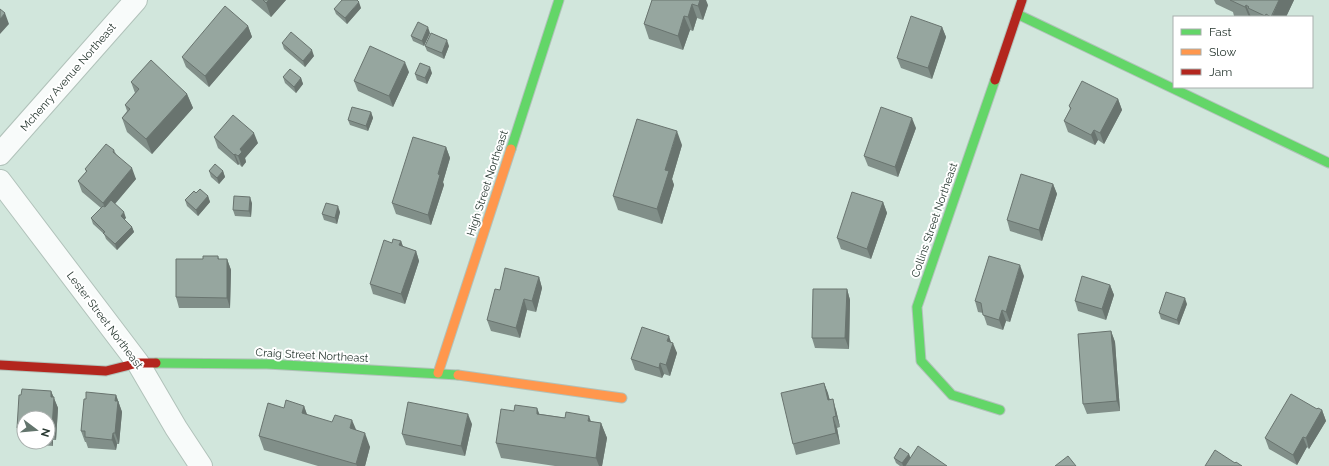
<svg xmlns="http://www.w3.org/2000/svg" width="1329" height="466" viewBox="0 0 1329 466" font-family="Raleway,sans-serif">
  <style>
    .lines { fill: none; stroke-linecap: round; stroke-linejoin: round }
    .street-casing { stroke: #b1c2ba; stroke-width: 24 }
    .fast-casing { stroke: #b1c2ba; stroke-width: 11 }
    .slow-casing { stroke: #b1c2ba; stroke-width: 11 }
    .jam-casing { stroke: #b1c2ba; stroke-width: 11 }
    .street { stroke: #f8fbfa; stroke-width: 22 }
    .fast { stroke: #63d668; stroke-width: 9 }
    .slow { stroke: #ff974d; stroke-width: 9 }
    .jam { stroke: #b3261e; stroke-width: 9 }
    .wall { fill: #818f89 }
    .shaded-wall { fill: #69746f }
    .building { fill: #96a69f; stroke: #69746f }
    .labels { text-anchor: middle; stroke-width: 4; stroke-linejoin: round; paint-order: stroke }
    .street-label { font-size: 11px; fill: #283831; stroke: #fff }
  </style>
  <rect width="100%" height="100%" fill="#d1e6dc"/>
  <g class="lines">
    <defs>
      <path id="street" d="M0,154L136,0
        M0,181L138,363L176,428L201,466"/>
      <path id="fast" d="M1017,14L1329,163
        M995,80L917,307L921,361L952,395L1000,410
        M511,149L559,0
        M156,363L267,364L458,375"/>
      <path id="slow" d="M438,373L511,149
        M458,375L622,398"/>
      <path id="jam" d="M995,80L1022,0
        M0,365L106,371L138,363H156"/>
    </defs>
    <use href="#street" class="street-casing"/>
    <use href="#fast" class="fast-casing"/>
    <use href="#slow" class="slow-casing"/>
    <use href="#jam" class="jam-casing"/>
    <use href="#street" class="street"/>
    <use href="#fast" class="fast"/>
    <use href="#slow" class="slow"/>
    <use href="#jam" class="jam"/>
  </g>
  <path class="wall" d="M251,0H286L271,17Z
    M652,0L708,5L703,20L697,18L693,31L690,30L683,50L649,39L644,24Z
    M1214,0H1294L1286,17H1235L1234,16L1233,12L1216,4Z
    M361,8L347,24L336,14L334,9Z
    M248,26L252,37L209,87L186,67L182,57Z
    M942,27L946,37L932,79L901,68L897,58Z
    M430,33L424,46L413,41L411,36Z
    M282,43L314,56L305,67L284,49Z
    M425,46H449L444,59L427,51Z
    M409,72L393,107L358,91L354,81Z
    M432,73L427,84L417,80L415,74Z
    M283,77L301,78L303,84L296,93L285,83Z
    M131,82L187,94L193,108L152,154L127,132L122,118L127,111L125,105L135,93Z
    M1118,99L1122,110L1104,144L1098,140L1095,145L1068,132L1064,121L1070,109L1069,106Z
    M371,112L373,118L368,131L350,125L348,120Z
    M916,128L898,177L868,166L864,156Z
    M214,137L258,143L245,158L246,162L242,167L239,164L238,165L218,148Z
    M682,145L672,179L674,185L662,224L618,210L613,196Z
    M446,147L450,158L443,182L444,185L431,225L396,214L392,203Z
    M114,150L116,154L136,179L115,204L126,218L124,219L132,227L134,232L117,250L106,239L104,234L93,224L91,218L101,208L82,192L78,181L86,172L85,169Z
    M209,171H223L225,177L219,184L211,177Z
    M1053,184L1057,194L1042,241L1010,231L1007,220Z
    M196,193L208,196L210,202L198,216L187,206L185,200Z
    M883,202L887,213L871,259L841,249L837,238Z
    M252,203L251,217L235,216L233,210Z
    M340,212L337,224L324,220L322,214Z
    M401,241L403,247L416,251L419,261L405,304L373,294L370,284L392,243Z
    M218,256L219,259H227L231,270L230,308H179L176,297L203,259Z
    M1024,276L1010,322L1006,321L1003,330L987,325L983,313L978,312L975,301Z
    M539,277L542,288L536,312L527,310L520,338L491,331L487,320L500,290Z
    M1110,285L1114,295L1106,320L1078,311L1075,301Z
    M847,289L850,300L849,349L815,348L812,338Z
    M1187,304L1179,325L1161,319L1159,313Z
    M1111,331L1115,342L1120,411L1087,414L1083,404Z
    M671,342L677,353L670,376L664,374L662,378L635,370L631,359Z
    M824,383L830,400L836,410L840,427L837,428L840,444L796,455L793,444Z
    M51,391L58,408L56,440H53V446L25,444V442H48V418H24V440L23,438H21L17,428L21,395Z
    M116,395L122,412L119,444H117L116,450L88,448L86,442H85L81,431L86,399Z
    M304,406L307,415L356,430L370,447L365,466H318L264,450L259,436L284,408Z
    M1317,409L1322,410L1326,421L1309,449L1307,447L1297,465L1269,449L1265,438Z
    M540,414L601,423L607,438L602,466H555L501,458L496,443Z
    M472,424L465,456L406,445L402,434Z
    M909,454L910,458L947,466H900L896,463L894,458Z"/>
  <path class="shaded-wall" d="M269,0H286L271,17L266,3Z
    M699,0H706L708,5L703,20L698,6Z
    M1279,0H1294L1286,17H1272Z
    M359,2L361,8L347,24L345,18Z
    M692,4L697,18L693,31L688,17Z
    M1246,5L1251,17H1249L1245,7Z
    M5,13L9,24L0,34V19Z
    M684,16L690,30L683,50L678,36Z
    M248,26L252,37L209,87L205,76Z
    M428,27L430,33L424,46L422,41Z
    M942,27L946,37L932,79L928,68Z
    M447,40L449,46L444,59L442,53Z
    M312,50L314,56L305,67L303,61Z
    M405,62L409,72L393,107L389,96Z
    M430,67L432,73L427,84L425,78Z
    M301,78L303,84L296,93L294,87Z
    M187,94L193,108L152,154L146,139Z
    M1118,99L1122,110L1104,144L1100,133Z
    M371,112L373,118L368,131L366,126Z
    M912,118L916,128L898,177L895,167Z
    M1094,130L1098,140L1095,145L1091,135Z
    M677,131L682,145L672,179L674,185L662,224L657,209L665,170Z
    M254,133L258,143L245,158L246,162L242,167L238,156L240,149Z
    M446,147L450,158L443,182L444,185L431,225L428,215L438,174Z
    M235,154L239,164L238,165L234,155Z
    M132,168L136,179L107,213L103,203Z
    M223,171L225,177L219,184L217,178Z
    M1053,184L1057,194L1042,241L1039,230Z
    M208,196L210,202L198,216L196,210Z
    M250,197L252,203L251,217L249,211Z
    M883,202L887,213L871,259L867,249Z
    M338,206L340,212L337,224L335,218Z
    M124,212L126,218L123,221L121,216Z
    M132,227L134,232L117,250L115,244Z
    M401,241L405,252L399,245Z
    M416,251L419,261L405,304L401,294Z
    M227,259L231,270L230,308L227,298Z
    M1020,265L1024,276L1010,322L1006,312Z
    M539,277L542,288L536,312L532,301Z
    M1110,285L1114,295L1106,320L1102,309Z
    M847,289L850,300L849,349L845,338Z
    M1185,298L1187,304L1179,325L1177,320Z
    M524,299L527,310L520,338L516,328Z
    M1002,310L1006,321L1003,330L999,320Z
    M1111,331L1115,342L1120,411L1117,401Z
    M669,336L672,345L673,343L677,353L670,376L666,365L667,341Z
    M660,363L664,374L662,378L659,368Z
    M824,383L828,393L832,411L828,400Z
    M51,391L58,408L56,440L52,429Z
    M116,395L122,412L119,444L115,433Z
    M833,399L836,410L840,427L836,416Z
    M304,406L309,420L302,413Z
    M537,408L543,423L537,414Z
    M1322,410L1326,421L1309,449L1306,438Z
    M468,414L472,424L465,456L461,446Z
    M589,416L594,430L588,421Z
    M833,417L837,428L840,444L836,433Z
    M352,420L358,434L350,428Z
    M601,423L607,438L602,466H599L596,458Z
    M49,429L53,440V446L49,435Z
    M113,433L117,444L116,450L112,440Z
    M365,433L370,447L365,466H357L356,464Z
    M1303,437L1307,447L1297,465L1293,455Z
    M909,454L911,459L906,466H903L902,463Z"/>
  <path class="building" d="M263,0H269L266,3Z
    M342,0H357L359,2L345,18L334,9Z
    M652,0H700L698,6L692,4L688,17L684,16L678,36L644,24Z
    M1230,0H1279L1271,17L1266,14L1265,16L1248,8L1249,7L1246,5L1245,7Z
    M225,6L248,26L205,76L182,57Z
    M0,9L5,13L0,19Z
    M911,16L942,27L928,68L897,58Z
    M418,22L428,27L422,41L411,36Z
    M291,32L312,50L303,61L282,43Z
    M431,33L447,40L442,53L425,46Z
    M370,46L405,62L389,96L354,81Z
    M151,60L187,94L146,139L122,118L130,109L125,105L139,89L131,82Z
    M420,63L430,67L425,78L415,74Z
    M290,69L301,78L294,87L283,77Z
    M1082,81L1118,99L1100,133L1094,130L1091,135L1064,121L1071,108L1069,106Z
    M352,107L371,112L366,126L348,120Z
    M881,107L912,118L895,167L864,156Z
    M233,115L254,133L240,149L242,152L238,156L235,154L234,155L214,137Z
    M637,119L677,131L665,170L669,171L657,209L613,196Z
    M413,137L446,147L438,174L440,175L428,215L392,203Z
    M106,144L114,150L113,152L132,168L103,203L78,181L87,171L85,169Z
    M215,164L223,171L217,178L209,171Z
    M1021,174L1053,184L1039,230L1007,220Z
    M200,189L208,196L196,210L185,200L194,191L196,193Z
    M852,192L883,202L867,249L837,238Z
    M234,196L250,197L249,211L233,210Z
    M111,200L124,212L121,216L132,227L115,244L103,233L105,232L91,218L103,206L105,207Z
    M326,203L338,206L335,218L322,214Z
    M393,239L401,241L399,245L416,251L401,294L370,284L384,240L392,243Z
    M203,256H218V259H227V298L176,297V259H203Z
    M989,256L1020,265L1006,312L1002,310L999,320L983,315L981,303L975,301Z
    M505,268L539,277L532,301L524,299L516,328L487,320L495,289L500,290Z
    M1082,276L1110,285L1102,309L1075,301Z
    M813,289H847L845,338H812Z
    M1166,292L1185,298L1177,320L1159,313Z
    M642,327L669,336L667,341L673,343L666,365L660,363L659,368L631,359Z
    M1111,331L1117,401L1083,404L1078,334Z
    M824,383L828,400L833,399L836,416L833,417L836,433L793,444L781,393Z
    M22,389L51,391V397H54L52,429H49V435H48V418H24V434H22V428H17L19,395H21Z
    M86,392L116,395L115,401H118L115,433H113L112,440L85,437V431H81L84,399H86Z
    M1291,394L1317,409L1318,408L1322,410L1306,438L1303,437L1293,455L1265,438Z
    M286,400L304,406L302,413L332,422L335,415L352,420L350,428L365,433L356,464L259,436L268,403L284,408Z
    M408,402L468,414L461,446L402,434Z
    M515,405L537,408V414L565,418L566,412L589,416L588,421L601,423L596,458L496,443L501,409L514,411Z
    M918,446L947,466H905Z
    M900,448L909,454L902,463L894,458Z
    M1215,450L1235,463L1236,462L1242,466H1205Z
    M1068,456L1076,466H1055Z"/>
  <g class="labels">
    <g class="street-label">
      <text transform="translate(68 77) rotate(-49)" y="4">Mchenry Avenue Northeast</text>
      <text transform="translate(487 183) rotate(-72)" y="4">High Street Northeast</text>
      <text transform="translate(934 220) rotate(-71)" y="4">Collins Street Northeast</text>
      <text transform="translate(105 320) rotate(53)" y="4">Lester Street Northeast</text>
      <text transform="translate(312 355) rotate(3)" y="4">Craig Street Northeast</text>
    </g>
  </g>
  <rect x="1173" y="16" width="140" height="72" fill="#ffffff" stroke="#a9afad"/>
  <rect x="1181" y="29" width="20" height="6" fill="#63d668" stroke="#a9afad"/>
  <text x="1209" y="36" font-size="12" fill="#283831">Fast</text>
  <rect x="1181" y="49" width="20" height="6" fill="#ff974d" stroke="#a9afad"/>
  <text x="1209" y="56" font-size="12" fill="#283831">Slow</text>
  <rect x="1181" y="69" width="20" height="6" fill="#b3261e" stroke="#a9afad"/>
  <text x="1209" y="76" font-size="12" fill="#283831">Jam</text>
  <g transform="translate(36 430) rotate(106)"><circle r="19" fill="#ffffff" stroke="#a9afad"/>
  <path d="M0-3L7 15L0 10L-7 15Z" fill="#63756d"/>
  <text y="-6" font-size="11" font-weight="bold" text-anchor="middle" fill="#283831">N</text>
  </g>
</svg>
